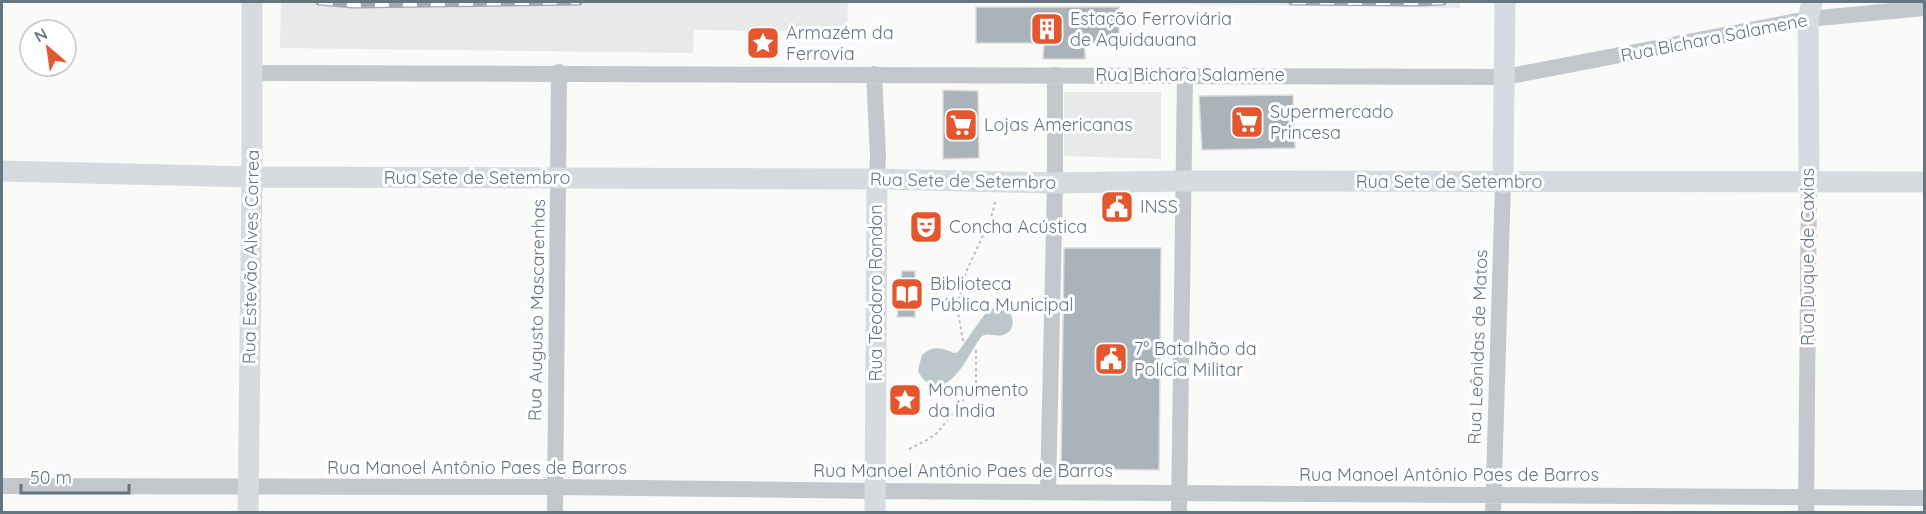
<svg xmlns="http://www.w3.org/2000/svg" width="1926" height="514" viewBox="0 0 1926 514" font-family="Quicksand,sans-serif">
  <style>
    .built { fill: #e8e9e9 }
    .water { fill: #bbc7cb }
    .building { fill: #aab3b9; stroke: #dcdcda; stroke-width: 1.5 }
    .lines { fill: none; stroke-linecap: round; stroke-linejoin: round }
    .path { stroke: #bbbfc2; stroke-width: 2; stroke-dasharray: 3 3; stroke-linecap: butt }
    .minor { stroke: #c3c8cc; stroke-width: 16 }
    .major { stroke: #d6dbdf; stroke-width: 21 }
    .rail-casing { stroke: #a2aab0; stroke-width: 7 }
    .rail { stroke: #fff; stroke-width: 4.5; stroke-dasharray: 14; stroke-linecap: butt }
    .labels { text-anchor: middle; stroke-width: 6; stroke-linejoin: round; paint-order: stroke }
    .poi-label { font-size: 18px; fill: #657683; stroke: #fff; text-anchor: start }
    .street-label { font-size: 18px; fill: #657683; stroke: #fff }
  </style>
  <rect width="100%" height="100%" fill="#fafaf8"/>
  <path class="built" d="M281,2H848L847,32L694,30L693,53L280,48Z
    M993,2H1460V8Z
    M1064,92H1161V159L1064,156Z"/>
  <path class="water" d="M996,307C1010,307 1017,319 1010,331C998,341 993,331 982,336C970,350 956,389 934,385C926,384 921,378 918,370L922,355C934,345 941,348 954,353L958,352L987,311Z"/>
  <path class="building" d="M976,7H1119V43H1085V59H1043L1044,43H976Z
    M943,90L978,91L979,158L943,159Z
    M1293,95L1295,148L1202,150L1199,96Z
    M1064,248H1161L1159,470L1061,469Z
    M902,271H915V317H897Z"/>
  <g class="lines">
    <path class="path" d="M909,449L927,440L937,433L976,384V351L963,340L957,307L966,272L991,218L996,199"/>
    <path class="minor" d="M252,73L1505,77L1808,19L1924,8
      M874,74L878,156L877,179
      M2,486L555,487L875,491L1924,498
      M1048,491L1055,183V75
      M555,512L559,72
      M1179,512L1185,75
      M1493,512L1503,183
      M1806,512L1809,181"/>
    <path class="major" d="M2,171L252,177L877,179L1055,183L1183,181L1924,182
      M1809,181L1808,19L1812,2
      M1503,183L1505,2
      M248,512L252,177V2
      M875,512L877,179"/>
    <defs>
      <path id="rail" d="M319,2L353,5L579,2
        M1292,2L1422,3L1443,2"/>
    </defs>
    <use href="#rail" class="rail-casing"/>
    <use href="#rail" class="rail"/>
  </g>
  <defs>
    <symbol id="building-square" viewBox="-11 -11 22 22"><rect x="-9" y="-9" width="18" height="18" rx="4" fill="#e4572e" stroke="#fff"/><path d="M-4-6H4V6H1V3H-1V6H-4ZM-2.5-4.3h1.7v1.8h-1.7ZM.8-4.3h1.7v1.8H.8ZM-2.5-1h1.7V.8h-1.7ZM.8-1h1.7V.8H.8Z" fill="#fff"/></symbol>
    <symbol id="sight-square" viewBox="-11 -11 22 22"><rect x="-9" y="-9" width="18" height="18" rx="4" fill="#e4572e" stroke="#fff"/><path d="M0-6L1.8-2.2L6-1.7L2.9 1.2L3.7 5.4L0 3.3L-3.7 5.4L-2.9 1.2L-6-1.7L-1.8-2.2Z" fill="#fff"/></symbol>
    <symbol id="supermarket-square" viewBox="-11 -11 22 22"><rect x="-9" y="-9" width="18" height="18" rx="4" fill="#e4572e" stroke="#fff"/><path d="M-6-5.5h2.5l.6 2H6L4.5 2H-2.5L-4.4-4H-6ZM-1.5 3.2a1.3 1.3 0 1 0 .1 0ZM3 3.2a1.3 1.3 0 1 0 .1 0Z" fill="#fff"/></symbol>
    <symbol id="civic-square" viewBox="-11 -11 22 22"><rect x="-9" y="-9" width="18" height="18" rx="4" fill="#e4572e" stroke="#fff"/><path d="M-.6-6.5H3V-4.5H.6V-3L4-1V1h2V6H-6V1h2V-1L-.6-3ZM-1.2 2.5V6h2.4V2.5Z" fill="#fff"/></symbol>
    <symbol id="theatre-square" viewBox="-11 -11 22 22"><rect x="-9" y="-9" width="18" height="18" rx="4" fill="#e4572e" stroke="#fff"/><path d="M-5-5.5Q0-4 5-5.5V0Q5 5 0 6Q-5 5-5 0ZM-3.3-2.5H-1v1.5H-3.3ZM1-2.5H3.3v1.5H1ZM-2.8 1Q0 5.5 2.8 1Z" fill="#fff"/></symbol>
    <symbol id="library-square" viewBox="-11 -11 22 22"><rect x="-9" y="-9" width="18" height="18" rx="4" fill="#e4572e" stroke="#fff"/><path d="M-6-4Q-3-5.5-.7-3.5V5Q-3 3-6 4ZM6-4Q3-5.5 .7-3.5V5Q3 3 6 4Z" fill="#fff"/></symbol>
  </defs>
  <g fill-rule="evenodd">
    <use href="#building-square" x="1028" y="10" width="38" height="38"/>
    <use href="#sight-square" x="744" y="24" width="38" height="38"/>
    <use href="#supermarket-square" x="1228" y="103" width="38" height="38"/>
    <use href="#supermarket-square" x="942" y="106" width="38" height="38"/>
    <use href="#civic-square" x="1098" y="188" width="38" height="38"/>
    <use href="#theatre-square" x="907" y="208" width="38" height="38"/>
    <use href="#library-square" x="888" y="275" width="38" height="38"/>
    <use href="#civic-square" x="1092" y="340" width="38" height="38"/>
    <use href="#sight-square" x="886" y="381" width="38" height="38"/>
  </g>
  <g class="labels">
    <g class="poi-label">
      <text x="1070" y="25">Estação Ferroviária<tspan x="1070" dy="21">de Aquidauana</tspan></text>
      <text x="786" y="39">Armazém da<tspan x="786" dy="21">Ferrovia</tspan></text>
      <text x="1270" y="118">Supermercado<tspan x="1270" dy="21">Princesa</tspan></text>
      <text x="984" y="131">Lojas Americanas</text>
      <text x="1140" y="213">INSS</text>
      <text x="949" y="233">Concha Acústica</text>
      <text x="930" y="290">Biblioteca<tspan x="930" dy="21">Pública Municipal</tspan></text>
      <text x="1134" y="355">7° Batalhão da<tspan x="1134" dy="21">Polícia Militar</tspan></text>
      <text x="928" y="396">Monumento<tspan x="928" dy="21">da Índia</tspan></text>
    </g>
    <g class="street-label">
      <text transform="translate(1714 38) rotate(-11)" y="6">Rua Bichara Salamene</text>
      <text x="1190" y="81">Rua Bichara Salamene</text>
      <text x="477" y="184">Rua Sete de Setembro</text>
      <text transform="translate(963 181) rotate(1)" y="6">Rua Sete de Setembro</text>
      <text x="1449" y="188">Rua Sete de Setembro</text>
      <text transform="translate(251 257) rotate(-89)" y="6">Rua Estevão Alves Correa</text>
      <text transform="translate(1808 257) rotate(-90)" y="6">Rua Duque de Caxias</text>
      <text transform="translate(876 293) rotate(-90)" y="6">Rua Teodoro Rondon</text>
      <text transform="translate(537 310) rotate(-89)" y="6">Rua Augusto Mascarenhas</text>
      <text transform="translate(1478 347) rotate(-88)" y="6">Rua Leônidas de Matos</text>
      <text x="477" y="474">Rua Manoel Antônio Paes de Barros</text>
      <text x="963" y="477">Rua Manoel Antônio Paes de Barros</text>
      <text x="1449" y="481">Rua Manoel Antônio Paes de Barros</text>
    </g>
  </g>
  <rect width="1926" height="514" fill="none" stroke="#657683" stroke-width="6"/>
  <g transform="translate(48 48) rotate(331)"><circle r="28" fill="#ffffff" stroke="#c1c8cd" stroke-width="1.5"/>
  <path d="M0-4.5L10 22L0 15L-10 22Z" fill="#e4572e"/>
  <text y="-9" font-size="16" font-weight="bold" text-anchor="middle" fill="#657683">N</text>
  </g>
  <path d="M21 484v9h108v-9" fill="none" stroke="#657683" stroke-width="3"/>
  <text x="30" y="484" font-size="18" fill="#657683" stroke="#ffffff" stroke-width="4.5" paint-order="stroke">50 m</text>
</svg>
